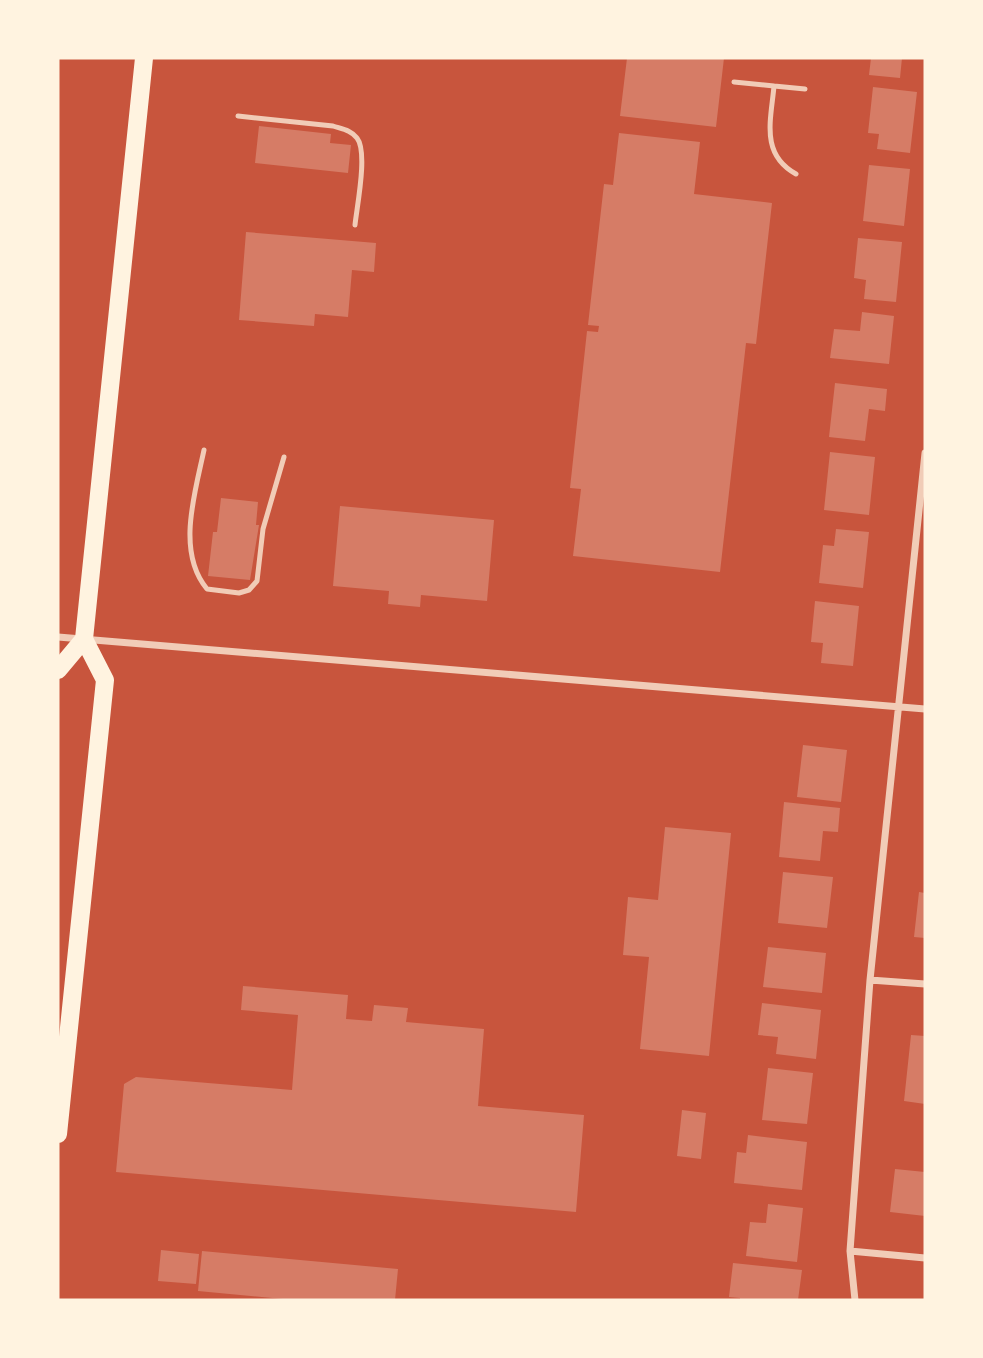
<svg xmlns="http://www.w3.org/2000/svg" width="983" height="1358" viewBox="0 0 983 1358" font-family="'Asap Condensed',sans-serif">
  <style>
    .building { fill: #d67c66 }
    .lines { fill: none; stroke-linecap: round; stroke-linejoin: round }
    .service { stroke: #f1ccb7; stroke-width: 5 }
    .minor { stroke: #f1ccb7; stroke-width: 7 }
    .primary { stroke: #fff3e0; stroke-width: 18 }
  </style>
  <rect width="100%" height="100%" fill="#c8553d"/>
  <path class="building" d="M627,58H724L716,127L620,116Z
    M871,58H902L900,78L869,75Z
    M873,87L917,92L910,153L877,149L879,134L868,133Z
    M259,126L331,134L330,143L351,145L348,173L255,163Z
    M619,133L700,142L694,194L772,203L756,344L746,343L720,572L573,556L581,489L570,488L587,331L598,332L599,326L588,325L604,184L613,185Z
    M869,165L910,169L904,226L863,221Z
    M246,232L376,243L374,272L352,270L348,317L315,314L314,326L239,320Z
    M858,238L902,242L896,302L864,299L866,280L854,278Z
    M862,312L894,316L889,364L830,358L834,329L860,331Z
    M835,383L887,389L885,411L869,409L865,441L829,437Z
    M830,452L875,457L869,515L824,510Z
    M221,498L258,502L256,525H259L250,580L208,576L213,532H217Z
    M340,506L494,520L487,601L421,595L420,607L388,604L389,591L333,586Z
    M836,529L869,532L863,588L819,583L823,545L834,546Z
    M815,601L859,606L853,666L821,663L823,643L811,642Z
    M803,745L847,750L841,802L797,797Z
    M784,802L840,808L838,832L823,831L820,861L779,857Z
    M665,827L731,833L709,1056L640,1049L649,957L623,955L628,897L658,900Z
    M783,872L833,877L827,928L778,923Z
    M919,892L925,893V938L914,937Z
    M768,947L826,953L822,993L763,987Z
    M243,986L348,995L346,1019L372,1021L374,1005L408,1008L406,1022L484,1029L478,1106L584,1115L576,1212L116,1172L124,1084L136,1077L292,1090L298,1015L241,1010Z
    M762,1003L821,1010L816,1059L776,1054L778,1037L758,1035Z
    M911,1035L925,1036V1104L904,1101Z
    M768,1068L813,1073L807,1124L762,1120Z
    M682,1110L706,1113L701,1159L677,1156Z
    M748,1135L807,1142L802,1190L734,1183L737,1152L746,1153Z
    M895,1169L925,1172V1216L890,1212Z
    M768,1204L803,1208L797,1262L746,1256L750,1222L766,1223Z
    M161,1250L199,1254L196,1284L158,1281Z
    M202,1251L398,1269L395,1300H293L198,1291Z
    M733,1263L802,1270L798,1300H740V1298L729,1297Z"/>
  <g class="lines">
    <path class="service" d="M734,82L774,86
      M238,116L333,126C342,129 351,130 357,138C368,152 357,206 355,225
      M796,174C760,154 771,120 774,86L805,89
      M204,450C195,493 176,552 207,589L239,593L249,590L257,581L263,529L284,457"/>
    <path class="minor" d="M58,637L925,709
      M870,980L925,984
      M850,1251L925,1258
      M855,1300L850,1251L870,980L925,453"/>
    <path class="primary" d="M58,670L84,639
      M58,1134L105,680L84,639L144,58"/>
  </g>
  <rect width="983" height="1358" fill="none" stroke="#fff3e0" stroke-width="119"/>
</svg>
